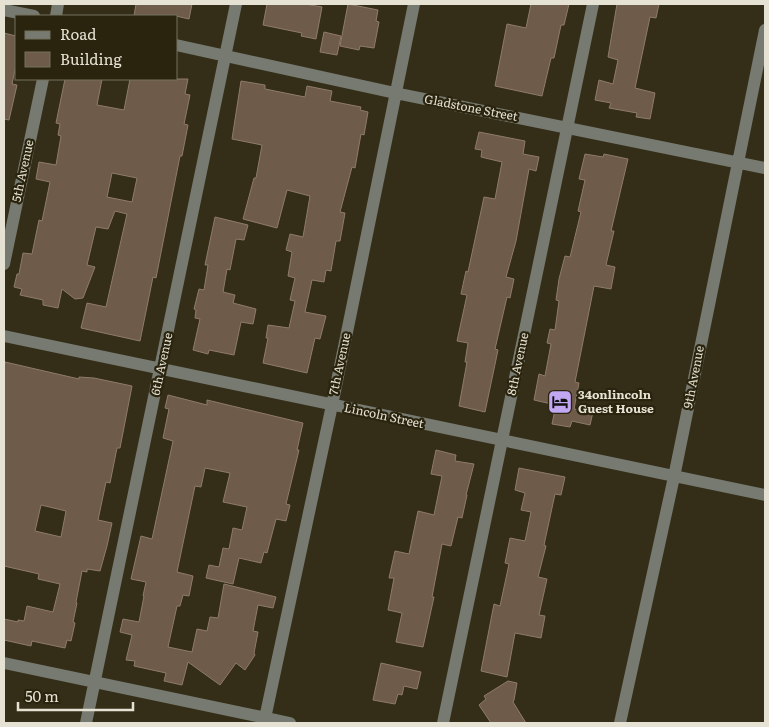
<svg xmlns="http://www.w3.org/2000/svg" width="769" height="727" viewBox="0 0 769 727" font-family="Literata,serif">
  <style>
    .building { fill: #6e5b4a; stroke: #8f7b69; fill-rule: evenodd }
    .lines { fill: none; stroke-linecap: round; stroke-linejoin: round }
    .minor { stroke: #767a70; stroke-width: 12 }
    .labels { text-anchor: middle; stroke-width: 4.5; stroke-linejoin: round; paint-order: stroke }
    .street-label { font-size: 12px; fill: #e5e2d4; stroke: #2a240e }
    .poi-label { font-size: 12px; font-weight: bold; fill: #e5e2d4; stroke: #2a240e; text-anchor: start }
  </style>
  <rect width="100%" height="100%" fill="#342e18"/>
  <path class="building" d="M136,4H192L189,19L176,16H134Z
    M267,4H305L322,7L316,39L301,36L302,33L263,25Z
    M348,4L378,10L376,21L379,22L374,48L360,46L359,50L340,46Z
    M531,4H569L564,25H561L554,58H551L542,96L495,86L507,24L526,28Z
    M617,4H659L656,18L650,17L635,88L655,93L650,119L636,117L637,113L609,108L611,103L595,100L599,80L613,84L618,60L608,57Z
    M324,32L341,36L337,55L320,52Z
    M4,33L16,36V65L12,84L17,85L9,120L4,119Z
    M65,79H102L97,105L124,110L130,79H188L185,94L190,95L184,124L188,125L182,156H180L156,278L153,277L140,341L81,328L87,303L106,307L127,214L115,211L108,229L96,227L87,265L95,267L83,298L75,299L62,289L58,308L43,305V300L20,295L22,289L14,287L17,274H19L23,253L32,254L39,220L42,221L50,182L36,179L39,162L56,165L61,136L58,135L60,124L56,123ZM112,173L137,178L132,202L107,197Z
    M241,81L265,85V89L305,97L307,86L332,91L330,101L361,107L360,110L368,112L364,135L361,134L355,168L352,167L340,212L345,213L340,241H336L331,271L326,270L324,282L312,280L305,312L326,316L320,339L315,338L307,373L263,363L268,338H266L268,325L289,328L295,301L290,300L295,278L288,276L292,252L286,250L290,234L303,237L310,196L287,190L277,228L243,219L254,178H256L262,145L232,139Z
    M479,132L525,141L523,154L539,157L536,171L529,169L516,241L506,277L514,279L510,298L507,297L495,349L498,350L485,412L459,406L467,362H465L468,343L457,341L467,295L461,294L466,271L468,272L484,197L495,199L502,162L481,157L482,150L475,149Z
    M585,154L603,157L604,154L628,159L611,231H614L606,265L615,267L611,289L594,286L575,382L579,383L574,409L593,412L590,425L572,421L570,427L552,424L556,405L534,400L539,374L545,376L551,344L547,343L550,329L555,330L559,301L556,300L559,279L565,256L570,257L581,212L578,211L585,180L579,179Z
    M215,217L248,225L244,240L236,239L230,270L227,269L223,292L235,295L233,303L256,309L253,324L241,322L234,355L209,350L208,354L193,350L200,319L195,318L196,310L194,309L199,289L204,290L208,265H205Z
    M5,362L79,379V377L94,378L132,386L120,448H117L110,483L106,482L98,520L112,523L107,546L100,571L87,569V572L82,571L76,602L77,603L73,622L75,623L71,641L67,640L65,648L32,641L31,646L4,640V619L18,622V620L24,621L27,606L53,612L60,584L38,579L39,574L4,566V369ZM41,505L66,511L61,537L35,531Z
    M168,395L207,405V400L303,423L297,450H299L286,504L290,505L286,521L276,519L267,553L264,552L261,563L239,558L233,584L206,578L209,565L219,567L223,548L229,549L233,528L242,530L247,507L223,502L230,473L205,468L201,487L195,486L177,572L193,576L189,596L183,595L180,606H177L168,647L192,652L197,629L207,631L210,617L218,618L224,584L276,597L273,608L258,605L253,631L258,632L254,653L255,655L245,670L236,663L220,685L188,662L182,685L164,681L166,673L134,666L135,661L126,660L132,635L120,632L123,619L139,622L144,596H143L146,582L131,579L141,536L152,539L173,441L163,438L169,409L165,408Z
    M436,450L456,455L455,461L474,464L466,495H467L462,518L458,517L451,546L442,544L432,597H434L423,647L396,642L402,613L388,610L394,578H389L395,551L409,554L418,511L434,515L442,476L431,474Z
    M519,468L565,477L561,495L555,494L544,545L546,546L538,577L547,579L539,615L545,616L541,638L515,633L507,677L481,671L494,604L500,606L509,564L505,563L510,538L525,541L531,512L521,510L525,493L515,490Z
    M381,663L421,672L417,689L404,686L402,695L398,694L395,704L373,700Z
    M508,681L517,683L514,700L513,702L526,723H491L479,705L486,699L484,696Z"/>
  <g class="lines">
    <path class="minor" d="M4,10L34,16
      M56,16L58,4
      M176,45L395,93L765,168
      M4,264L43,79
      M4,336L765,495
      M4,663L290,723
      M86,723L236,4
      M264,723L335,391L414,4
      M443,723L593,4
      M620,723L674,477L765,30"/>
  </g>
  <defs>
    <symbol id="hotel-square" viewBox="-11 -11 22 22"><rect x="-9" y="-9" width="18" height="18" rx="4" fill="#c2a7f2" stroke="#2a240e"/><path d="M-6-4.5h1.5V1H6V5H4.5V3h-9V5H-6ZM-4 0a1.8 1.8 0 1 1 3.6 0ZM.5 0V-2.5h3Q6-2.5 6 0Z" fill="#111"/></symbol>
  </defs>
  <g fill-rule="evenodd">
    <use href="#hotel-square" x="546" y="388" width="28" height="28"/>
  </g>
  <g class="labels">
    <g class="street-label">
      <text transform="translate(471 108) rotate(11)" y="4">Gladstone Street</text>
      <text transform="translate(23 171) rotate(-78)" y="4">5th Avenue</text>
      <text transform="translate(162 364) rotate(-78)" y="4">6th Avenue</text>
      <text transform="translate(340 364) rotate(-78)" y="4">7th Avenue</text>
      <text transform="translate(518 364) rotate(-78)" y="4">8th Avenue</text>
      <text transform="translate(694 377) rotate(-79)" y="4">9th Avenue</text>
      <text transform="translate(384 416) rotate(12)" y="4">Lincoln Street</text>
    </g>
    <g class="poi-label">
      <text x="578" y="399">34onlincoln<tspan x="578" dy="14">Guest House</tspan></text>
    </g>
  </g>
  <rect width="769" height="727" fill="none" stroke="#e5e2d4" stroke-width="10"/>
  <rect x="15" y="15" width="162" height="65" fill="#2a240e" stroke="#75705d"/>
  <rect x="25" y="31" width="25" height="8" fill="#767a70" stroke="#75705d"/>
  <text x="60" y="40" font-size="15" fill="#e5e2d4">Road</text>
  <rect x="25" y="52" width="25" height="15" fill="#6e5b4a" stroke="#75705d"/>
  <text x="60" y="65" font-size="15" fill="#e5e2d4">Building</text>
  <path d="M18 702v8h115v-8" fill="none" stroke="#e5e2d4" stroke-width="2.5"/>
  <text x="25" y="702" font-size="15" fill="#e5e2d4" stroke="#2a240e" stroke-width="4" paint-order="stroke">50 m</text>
</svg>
